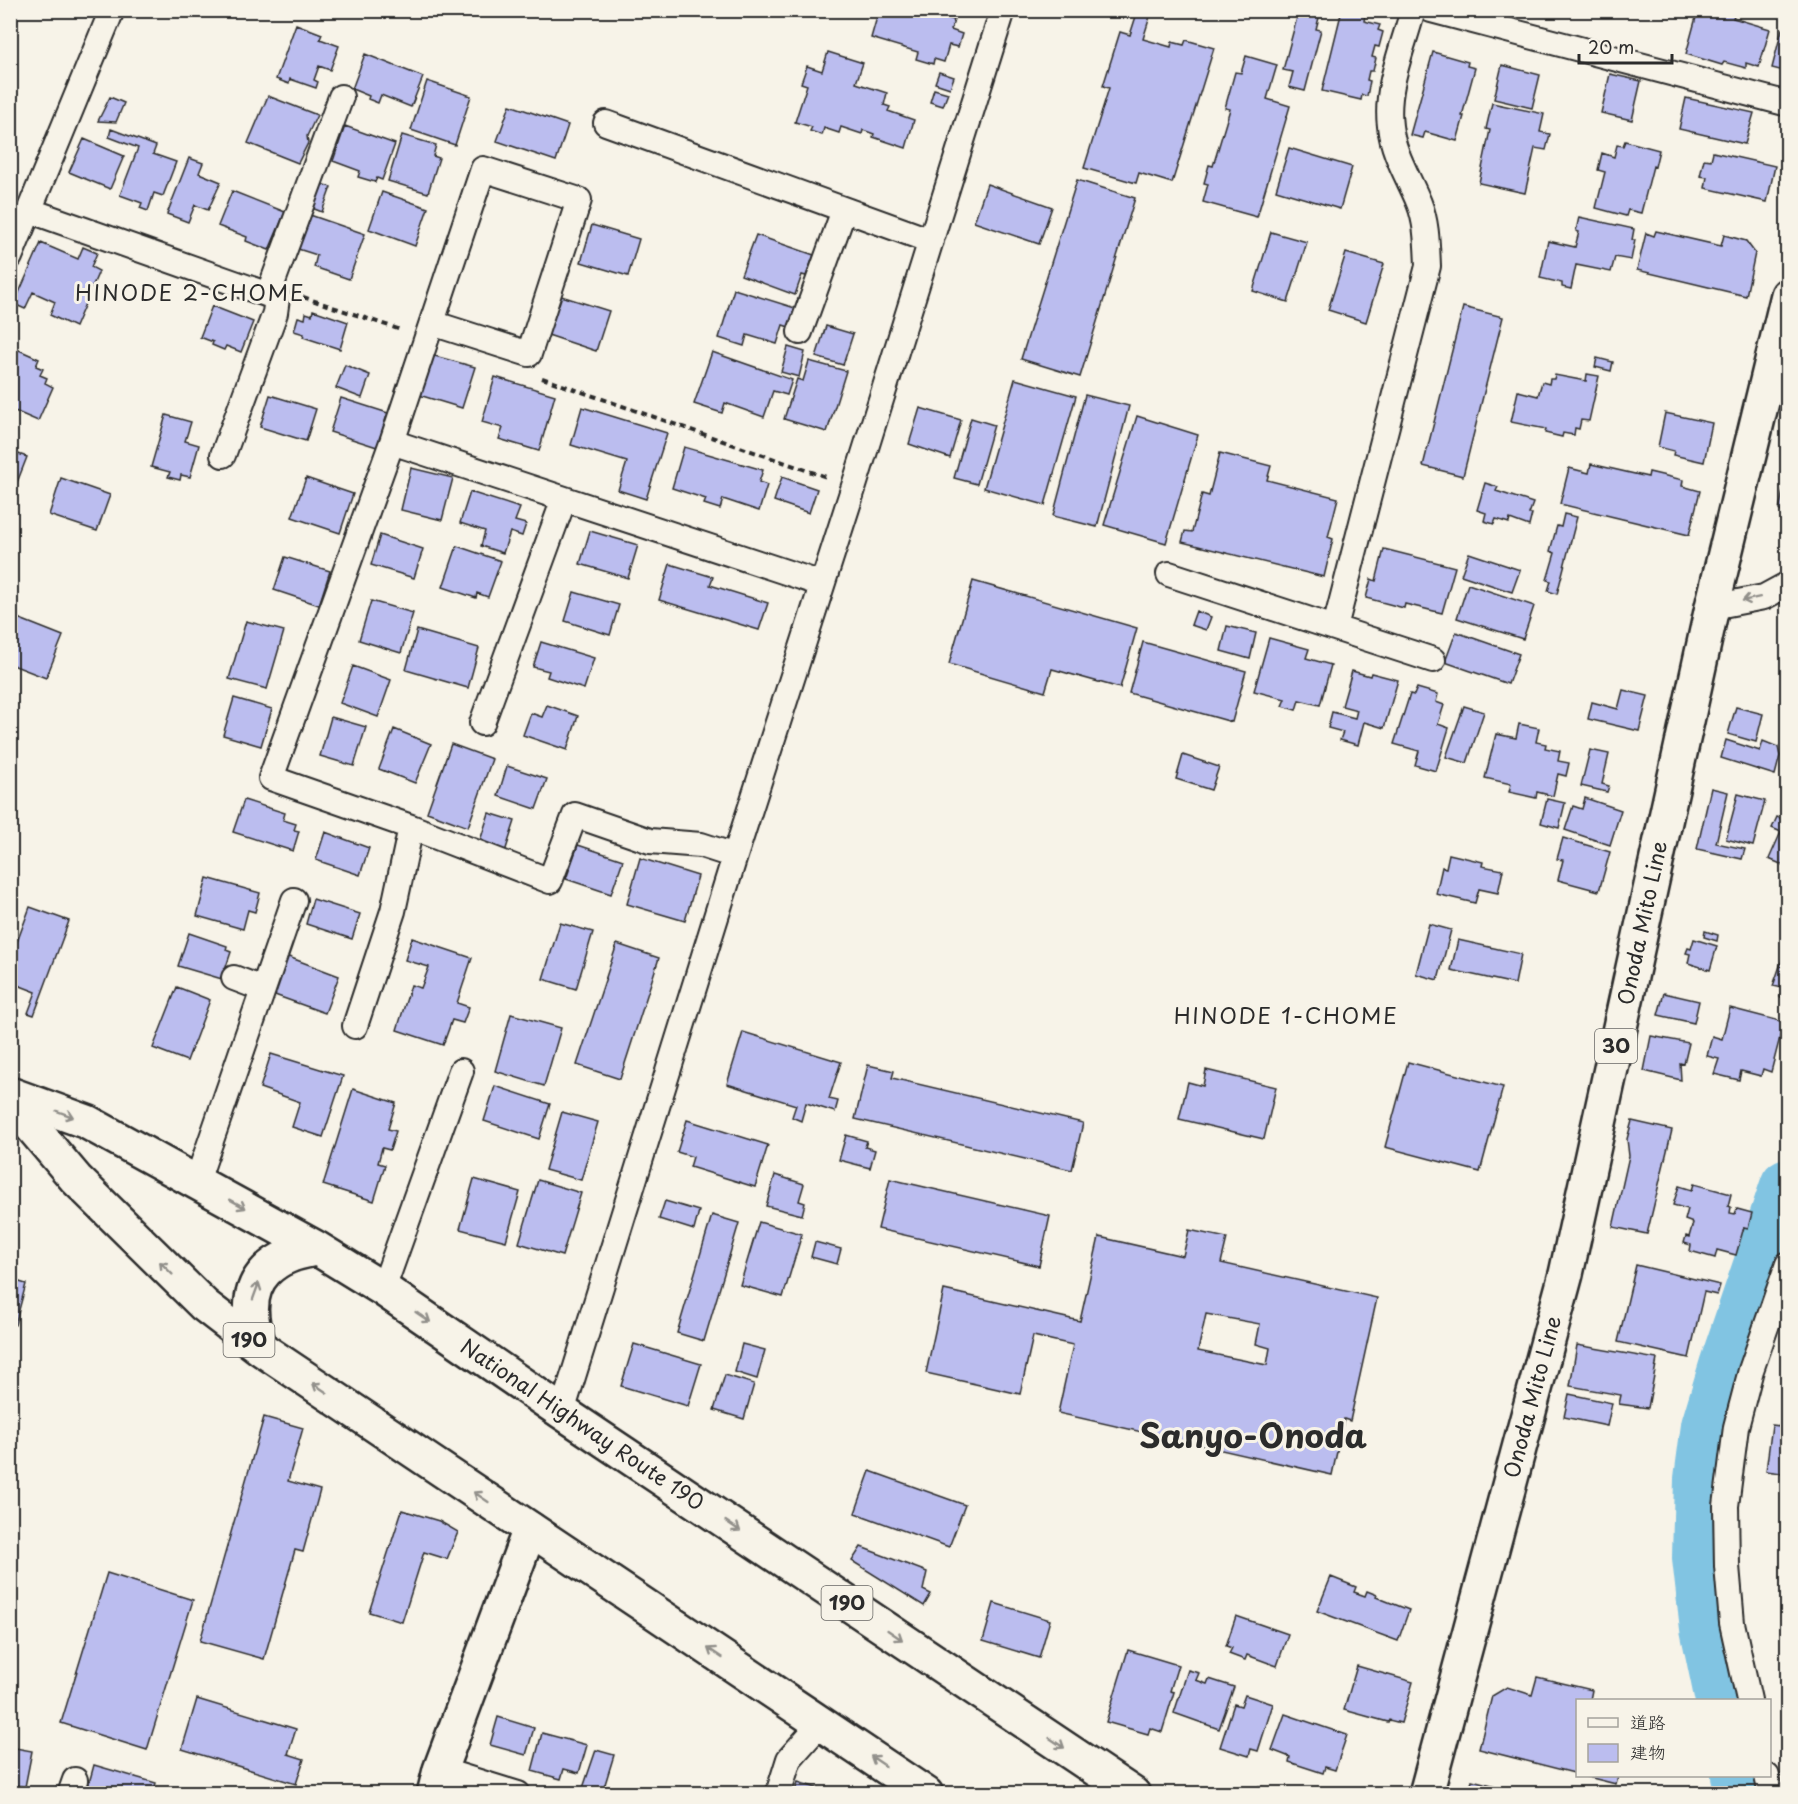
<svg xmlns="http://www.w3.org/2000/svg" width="1798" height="1804" viewBox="0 0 1798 1804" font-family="'Playpen Sans','Klee One',sans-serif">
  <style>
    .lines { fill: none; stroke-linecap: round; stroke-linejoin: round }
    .river { stroke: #81c4e2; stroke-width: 56 }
    .building { fill: #bbbdef; stroke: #2b2b2b; stroke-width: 1.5; fill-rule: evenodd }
    .street-casing { stroke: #2b2b2b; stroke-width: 28 }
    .secondary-casing { stroke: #2b2b2b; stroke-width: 38 }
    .primary-casing { stroke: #2b2b2b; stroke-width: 38 }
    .highway-casing { stroke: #2b2b2b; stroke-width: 38 }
    .path { stroke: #2b2b2b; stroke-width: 4; stroke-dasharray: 6 4.5; stroke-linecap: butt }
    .street { stroke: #f7f3e8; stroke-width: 24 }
    .secondary { stroke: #f7f3e8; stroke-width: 33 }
    .primary { stroke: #f7f3e8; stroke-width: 33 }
    .highway { stroke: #f7f3e8; stroke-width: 33 }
    .oneway { stroke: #918f8a }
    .labels { text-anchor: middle; stroke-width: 6; stroke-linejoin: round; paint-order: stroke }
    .shield { fill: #f7f3e8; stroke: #686764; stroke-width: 1.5 }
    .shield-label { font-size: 20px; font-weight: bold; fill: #2b2b2b }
    .street-label { font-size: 21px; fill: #2b2b2b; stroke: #f7f3e8 }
    .neighbourhood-label { font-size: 22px; letter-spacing: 1.5px; fill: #2b2b2b; stroke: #f7f3e8 }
    .town-label { font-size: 33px; font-weight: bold; fill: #2b2b2b; stroke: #f7f3e8 }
  </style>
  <rect width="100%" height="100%" fill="#f7f3e8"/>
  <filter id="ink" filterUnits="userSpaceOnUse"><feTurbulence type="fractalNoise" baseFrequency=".0167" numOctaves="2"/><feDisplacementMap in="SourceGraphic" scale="12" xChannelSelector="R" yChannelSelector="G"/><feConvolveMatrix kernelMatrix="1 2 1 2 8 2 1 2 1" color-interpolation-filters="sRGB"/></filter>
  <g filter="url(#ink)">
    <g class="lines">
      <path class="river" d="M1723,1700L1708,1628L1700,1558L1702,1479L1709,1426L1727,1366L1788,1186
        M1739,1776L1744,1794"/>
    </g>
    <path class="building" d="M879,10H921L954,20L951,30L962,34L958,47L949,45L944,62L934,59L933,64L916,59L918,52L871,38Z
      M1138,10H1152L1143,39L1171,47L1172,42L1184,45L1186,40L1214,48L1172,183L1139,173L1136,183L1084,168L1109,88L1103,86L1120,32L1130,35Z
      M1299,10H1321L1316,29L1321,30L1305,91L1289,87L1293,72L1283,70Z
      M1342,10L1365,15L1364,21L1380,25L1378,30L1383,32L1379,47L1375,46L1372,57L1376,58L1373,71H1369L1367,80L1370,81L1367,96L1362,95L1361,100L1322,91Z
      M1698,10H1736L1733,18L1770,29L1759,67L1746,63V68L1724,62L1722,65L1686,54Z
      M296,24L322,34L320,39L339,46L330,70L319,66L314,80L318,82L316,88L290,79L289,84L276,79Z
      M1782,29L1788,31V72L1772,68Z
      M828,52L863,63L856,83L887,93L884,105L890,107L888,111L914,120L906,148L873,137L874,134L863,130L862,134L841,127L839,133L824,128L822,135L810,131L812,127L795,122L807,85L801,83L807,66L822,71Z
      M1433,52L1468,62L1467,66L1475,68L1462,116H1464L1457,141L1425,132L1423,138L1410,135Z
      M365,54L423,77L411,107L381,95L378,103L368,99L369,96L352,89Z
      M1246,56L1277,65L1267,99L1290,106L1257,217L1203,202L1208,184L1204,183L1209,165L1213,166L1230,109L1225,108L1235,72L1241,73Z
      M1502,65L1540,75L1532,108L1494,99Z
      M939,72L954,77L950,88L935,83Z
      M1610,74L1641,81L1632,120L1601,113Z
      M427,81L471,96L455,145L411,130Z
      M934,89L948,93L943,106L930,102Z
      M268,96L317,115L307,136L308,143L298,163L248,143Z
      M110,97L124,103L116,122L98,121Z
      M1686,98L1754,113L1745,144L1679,129Z
      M1492,103L1544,114L1540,132L1550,134L1546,150L1535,148L1525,193L1479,183L1490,130L1486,129Z
      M510,105L568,125L556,161L497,141Z
      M345,126L395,144L382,180L377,178L375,182L358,177L360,171L333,161Z
      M111,129L156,146L153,154L176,162L163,196L154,193L148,211L140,208L142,203L120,195L138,148L109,137Z
      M402,135L436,145L433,156L439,158L428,193L388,181Z
      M84,139L124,156L110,189L69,172Z
      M1625,141L1659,150L1655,167L1653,166L1641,213L1628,210L1626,216L1596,208L1605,172L1598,170L1602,153L1614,157L1617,145L1623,146Z
      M1289,148L1352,167L1340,209L1276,190Z
      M1713,152L1775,166L1767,202L1705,188L1707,177L1700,176L1704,159L1711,160Z
      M189,158L203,163L199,173L221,182L208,210L195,205L188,222L167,214Z
      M1077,180L1135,198L1080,377L1021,359Z
      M321,184L331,187L322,212L312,208Z
      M987,184L1052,207L1039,244L974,222Z
      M232,191L285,212L269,250L246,241L247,237L218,226Z
      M382,192L428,208L415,246L369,229Z
      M310,215L365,234L349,279L314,267L317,255L298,249Z
      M1579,217L1634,229L1632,240H1635L1631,260L1615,257L1611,272L1576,265L1571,289L1562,287V283L1540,278L1548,241L1575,247L1579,232L1576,231Z
      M592,225L639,239L628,276L581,262Z
      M1656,231L1721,246L1724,235L1746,241L1755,253L1746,296L1637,270L1646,233L1654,236Z
      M1271,232L1307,242L1288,302L1253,291Z
      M756,235L814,255L806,276L802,275L795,295L741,275Z
      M41,243L78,259L83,247L97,253L91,267L99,271L75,327L50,315L55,302L33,292L25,309L14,304Z
      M1346,253L1384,264L1366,322L1328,310Z
      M734,289L795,308L789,327L783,325L777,344L747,335L744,346L719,338Z
      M558,295L609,311L596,351L545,334Z
      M212,306L253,322L241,352L226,346L224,350L212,345L213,342L200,337Z
      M1463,307L1503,317L1463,476L1423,466Z
      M313,310L348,322L340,349L303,337L304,334L294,331L298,317L305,319L306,313L312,315Z
      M826,326L853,334L843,365L816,357Z
      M10,346L39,359L36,366L43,369L40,375L47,378L45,383L53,387L38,421L10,409Z
      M788,347L805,352L799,377L781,372Z
      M712,352L792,380L787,395L773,391L764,417L725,403L722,413L694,404Z
      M431,355L475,367L462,408L419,395Z
      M1597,358L1613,362L1611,371L1595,367Z
      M809,361L846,371L827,432L784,419L797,379L803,381Z
      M345,365L370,375L362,398L336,388Z
      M1587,374L1599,376L1589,421L1581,420L1579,429L1575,428L1574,435L1563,433L1562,437L1545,433L1546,429L1511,422L1518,391L1538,396L1542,382L1549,384L1550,379H1554L1555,375L1586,381Z
      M495,377L555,395L539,451L499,439L503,428L482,422Z
      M1015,379L1076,396L1045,505L984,488Z
      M270,395L316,409L306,441L260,427Z
      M1085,395L1129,406L1097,527L1053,516Z
      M341,398L388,413L377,447L330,432Z
      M582,407L667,433L646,499L618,490L627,462L571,445Z
      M920,408L961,420L950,458L909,444Z
      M1665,413L1712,423L1704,462L1673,455L1674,451L1658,447Z
      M166,415L191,422L185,441L199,445L190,477L181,475L180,480L168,477L170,472L151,467Z
      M1137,416L1198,435L1166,543L1104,525Z
      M971,418L994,425L977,484L954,478Z
      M684,447L763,470L759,482L767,485L759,511L723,499L720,509L704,504L706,499L672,488Z
      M10,451L27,457L14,490L10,489Z
      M1220,453L1271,466L1267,480L1338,498L1328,537L1333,539L1324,577L1182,542L1185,531L1192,532L1202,494L1209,496Z
      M1591,464L1648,477L1649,472L1683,480L1682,486L1700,491L1689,535L1560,504L1569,468L1589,473Z
      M411,468L453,478L442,520L401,510Z
      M1787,472H1788V518L1779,510Z
      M782,477L817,489L809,513L774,501Z
      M61,478L110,495L97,531L49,515Z
      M306,478L353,494L340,533L292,517Z
      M1485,483L1498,487L1496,491L1533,503L1529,514H1532L1529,526L1510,519L1509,523L1496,519L1494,524L1484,521L1486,513L1477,510Z
      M470,492L520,508L515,521L526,524L522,536L510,532L503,553L481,546L485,531L460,523Z
      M1564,514L1577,517L1557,594L1548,591L1551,581L1547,580L1555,553L1550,551L1557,526L1561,527Z
      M590,531L638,545L628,578L580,564Z
      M380,535L423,549L414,578L371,565Z
      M457,546L501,561L488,597L477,593L476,598L443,587Z
      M1384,549L1455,567L1442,613L1405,604L1404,608L1366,598L1371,579L1376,581Z
      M1469,553L1520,570L1512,592L1461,575Z
      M285,557L330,571L319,605L274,590Z
      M670,564L713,577L710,585L768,603L759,630L659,600Z
      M973,581L1137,628L1120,688L1052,669L1045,692L949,664Z
      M1468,584L1534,606L1523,639L1457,618Z
      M574,592L619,605L610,635L565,621Z
      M371,601L413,613L401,653L359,640Z
      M1196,611L1211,617L1206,630L1191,625Z
      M10,615L63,636L46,678L10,664Z
      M246,621L284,631L267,689L229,679Z
      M1227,626L1256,633L1250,659L1221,651Z
      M417,630L479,648L468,688L406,670Z
      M1456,632L1519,654L1508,684L1445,662Z
      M1269,638L1309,649L1306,658L1331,665L1320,705L1299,700L1296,710L1282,706L1285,699L1254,691Z
      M541,642L594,658L584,689L547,677L549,671L533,667Z
      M1143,642L1246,671L1232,722L1129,693Z
      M353,666L391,680L378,717L340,703Z
      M1352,671L1370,676L1371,673L1398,680L1384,728L1364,722L1358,745L1340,740L1343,732L1328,728L1332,712L1355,718L1357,710L1342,706Z
      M1417,688L1438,694L1436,702L1444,705L1438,724L1449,728L1436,771L1415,765L1419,751L1394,744L1410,694L1414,695Z
      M1623,690L1648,696L1639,731L1588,719L1592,702L1618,709Z
      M234,698L272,709L261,746L223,735Z
      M547,705L578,716L567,750L523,735L531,713L542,717Z
      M1464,706L1484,712L1467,763L1446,757Z
      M1736,707L1763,714L1756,742L1728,734Z
      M331,717L366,727L354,766L320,756Z
      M1519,724L1539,728L1536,742L1546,744L1545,748L1560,751L1558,761L1569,763L1566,776L1558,774L1553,796L1537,792L1536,798L1509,792L1511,784L1485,778L1496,734L1516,738Z
      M394,729L431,744L415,783L379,769Z
      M1726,740L1760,751L1763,741L1778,747L1780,756L1775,775L1721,758Z
      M451,744L492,759L468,827L427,812Z
      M1590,750L1609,754L1602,784L1609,786L1607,792L1581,786Z
      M1183,755L1219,767L1211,790L1176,779Z
      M507,766L547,779L536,809L498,796Z
      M1711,788L1728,792L1716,843L1745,849L1742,859L1697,849Z
      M1738,794L1765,801L1753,846L1726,839Z
      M1585,798L1621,810L1610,845L1565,830L1573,806L1582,809Z
      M1547,799L1565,803L1559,828L1541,823Z
      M244,800L285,813L283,820L296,824L294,830L299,831L293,851L233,832Z
      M489,813L515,821L505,852L479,844Z
      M1777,817L1788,821V867L1769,859L1781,832L1772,828Z
      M325,832L369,848L360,875L316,860Z
      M1563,838L1610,852L1599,891L1558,880L1563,860L1557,859Z
      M578,845L623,860L611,894L566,879Z
      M1449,854L1483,862L1482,866L1503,870L1498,893L1479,889L1475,903L1436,894L1442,867L1446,868Z
      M640,858L698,876L685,921L627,904Z
      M207,878L260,893L255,912L248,910L243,929L197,916Z
      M313,899L360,914L352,939L306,924Z
      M30,907L69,921L34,1015L28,1013L36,992L10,982V961Z
      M560,923L593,932L576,989L543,979Z
      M1429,924L1451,930L1438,980L1416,974Z
      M1705,931L1718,935L1717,941L1704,937Z
      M189,933L227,946L226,950L231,952L222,979L178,966Z
      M412,938L472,958L457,1003L469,1007L463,1023L452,1020L443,1045L397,1030L411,985L421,988L429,967L405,960Z
      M1694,939L1717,946L1710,970L1688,963L1690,954L1686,953L1688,948L1691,949Z
      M1458,940L1521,954L1515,984L1451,970Z
      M1788,943V999L1780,997L1783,988L1773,986Z
      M617,944L659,958L620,1079L577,1065Z
      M286,956L339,976L325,1013L272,994Z
      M177,987L210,1000L187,1061L153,1048Z
      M1664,993L1699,1001L1694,1023L1658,1015Z
      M1730,1008L1784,1022L1771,1072L1763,1069L1761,1076L1741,1071L1739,1080L1714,1074L1719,1059L1707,1056L1712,1036L1722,1039Z
      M511,1014L561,1028L544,1086L495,1071Z
      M743,1032L841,1062L829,1099L838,1101L835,1112L806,1103L801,1121L792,1117L796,1105L727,1084Z
      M1651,1036L1689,1043L1684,1064L1680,1063L1681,1080L1644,1071Z
      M271,1054L343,1076L323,1137L292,1127L300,1102L260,1088Z
      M1408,1062L1503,1087L1480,1172L1385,1147Z
      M868,1065L894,1071L892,1078L1083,1123L1072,1170L855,1119Z
      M1206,1070L1276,1087L1264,1139L1179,1119L1188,1082L1203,1086Z
      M495,1086L550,1104L539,1139L484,1121Z
      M353,1089L396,1103L388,1129L396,1131L390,1150L382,1148L378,1163L385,1165L374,1201L323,1185Z
      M562,1112L598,1122L581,1180L545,1170Z
      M687,1120L768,1145L755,1187L690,1167L693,1157L677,1152Z
      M1632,1121L1672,1130L1647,1234L1613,1227L1629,1156L1627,1139Z
      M846,1135L867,1141L865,1147L875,1150L870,1168L839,1160Z
      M775,1175L804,1184L799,1201L805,1203L802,1215L766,1206Z
      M474,1179L520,1192L506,1241L460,1229Z
      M890,1179L1050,1216L1039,1266L878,1229Z
      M538,1180L581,1193L562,1256L519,1243Z
      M1694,1184L1731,1194L1728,1206L1731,1207L1730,1213L1735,1214L1737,1209L1752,1213L1748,1228L1744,1227L1736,1255L1717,1250L1715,1258L1690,1251L1691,1245L1684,1243L1686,1236L1689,1237L1693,1223L1685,1220L1688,1209L1673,1205L1679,1186L1692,1190Z
      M665,1201L699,1211L694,1230L659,1219Z
      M712,1215L739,1223L704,1341L677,1333Z
      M759,1222L802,1234L783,1297L740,1285Z
      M1189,1230L1227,1238L1221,1263L1377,1298L1350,1421L1344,1419L1332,1475L1058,1413L1073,1345L1033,1336L1020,1394L926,1373L944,1290L1080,1321L1099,1237L1183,1256ZM1206,1314L1260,1324L1256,1344L1270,1348L1267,1365L1198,1351Z
      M815,1242L841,1249L837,1264L811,1257Z
      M1636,1265L1720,1285L1717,1295L1704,1292L1689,1358L1618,1342Z
      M10,1279L26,1284L15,1325L10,1324Z
      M634,1344L701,1364L688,1406L621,1386Z
      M742,1344L765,1350L757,1379L735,1372Z
      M1577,1345L1657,1359L1648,1408L1619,1404L1621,1395L1570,1386Z
      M725,1375L754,1384L744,1419L714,1410Z
      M1569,1394L1612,1403L1607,1426L1564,1417Z
      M264,1417L303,1428L288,1481L320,1490L303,1552L295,1550L264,1659L200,1641Z
      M1772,1425L1788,1427V1474L1766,1471Z
      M870,1471L965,1505L949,1547L855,1513Z
      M402,1510L439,1521L458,1532L447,1559L424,1552L402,1622L369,1612Z
      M861,1547L927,1572L923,1590L931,1594L924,1606L852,1561Z
      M107,1573L193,1600L147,1750L61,1723Z
      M1331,1577L1356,1587L1354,1592L1365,1596L1367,1591L1377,1595L1376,1597L1409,1610L1398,1641L1317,1611Z
      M994,1603L1050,1620L1039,1658L983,1641Z
      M1236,1616L1288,1634L1277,1666L1247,1655L1245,1660L1229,1654L1232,1648L1226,1646Z
      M1128,1650L1178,1665L1170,1691L1174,1692L1162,1732L1150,1728L1148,1734L1106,1722Z
      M1357,1666L1413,1682L1401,1723L1389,1720L1388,1722L1344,1710Z
      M1188,1670L1199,1673L1196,1680L1207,1684L1209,1679L1234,1687L1219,1729L1174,1713Z
      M1537,1677L1592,1690L1590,1700H1578V1774L1479,1749L1492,1696L1507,1687L1532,1695Z
      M1245,1695L1273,1704L1258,1751L1251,1749L1249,1756L1220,1747L1234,1704L1241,1706Z
      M197,1699L296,1729L288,1754L304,1759L296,1784L182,1749Z
      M1285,1714L1347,1735L1335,1770L1325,1767L1323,1773L1289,1762L1290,1757L1272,1750Z
      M498,1717L534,1728L526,1755L490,1745Z
      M542,1733L587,1745L579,1773L564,1769L561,1779L532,1771Z
      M10,1747L32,1751L25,1787L10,1784Z
      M596,1750L614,1755L602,1794L583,1788Z
      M94,1765L156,1783L153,1794H86Z
      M1584,1776H1618L1616,1784Z
      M1472,1780L1528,1794H1468Z
      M798,1782L835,1794H794Z
      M1259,1786L1283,1794H1257Z"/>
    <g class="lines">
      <defs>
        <path id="street" d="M1431,10L1788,104
          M606,123L931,241
          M31,211L277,298L275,313L223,455
          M10,257L112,10
          M277,298L271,287L341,97
          M432,323L529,354L579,200L483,169L392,442L271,778L411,827L550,881L575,815L650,841L701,845L735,856
          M800,332L844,210
          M392,442L822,584
          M1169,574L1433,660
          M1712,607L1764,597L1788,584
          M1335,627L1428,266C1427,245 1427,223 1419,203C1409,178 1393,154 1390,126C1385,87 1403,48 1413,10
          M482,723L564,499
          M234,978L263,989
          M355,1026L393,911L411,827
          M197,1181L294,900
          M383,1289L461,1071
          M562,1412L735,856L854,486L1003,10
          M1749,1700L1732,1623L1727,1566L1726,1506L1736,1427L1751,1370L1788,1264
          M440,1770L518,1794
          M1767,1776L1771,1794
          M70,1794L75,1780
          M778,1794L789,1759L821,1723"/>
        <path id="secondary" d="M434,1794L440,1770L530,1529"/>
        <path id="primary" d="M1426,1794L1566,1274L1712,607L1788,295"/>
        <path id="highway" d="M10,1094L87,1122L318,1249L383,1289L562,1412L1133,1794
          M10,1101L76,1179L204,1305L260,1348L926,1794
          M260,1348C258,1340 254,1332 253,1325C244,1277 275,1254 318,1249"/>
      </defs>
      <use href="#street" class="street-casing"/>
      <use href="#secondary" class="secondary-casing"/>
      <use href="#primary" class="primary-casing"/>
      <use href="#highway" class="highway-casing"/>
      <path class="path" d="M303,297L401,330
        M542,378L829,478"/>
      <use href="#street" class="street"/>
      <use href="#secondary" class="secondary"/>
      <use href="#primary" class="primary"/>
      <use href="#highway" class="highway"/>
    </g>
    <defs><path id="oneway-shaft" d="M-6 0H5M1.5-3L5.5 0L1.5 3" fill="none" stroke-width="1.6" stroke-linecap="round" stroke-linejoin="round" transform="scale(1.5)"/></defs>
    <g class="oneway">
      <use href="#oneway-shaft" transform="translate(1751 599) rotate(168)"/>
      <use href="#oneway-shaft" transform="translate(65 1114) rotate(20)"/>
      <use href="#oneway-shaft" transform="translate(238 1204) rotate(29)"/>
      <use href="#oneway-shaft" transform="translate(166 1268) rotate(-135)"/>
      <use href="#oneway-shaft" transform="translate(256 1291) rotate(-70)"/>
      <use href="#oneway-shaft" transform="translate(423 1317) rotate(34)"/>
      <use href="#oneway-shaft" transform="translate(320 1388) rotate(-146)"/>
      <use href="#oneway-shaft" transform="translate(481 1497) rotate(-146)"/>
      <use href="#oneway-shaft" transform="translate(733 1526) rotate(34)"/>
      <use href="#oneway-shaft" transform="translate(895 1635) rotate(34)"/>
      <use href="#oneway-shaft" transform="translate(715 1653) rotate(-146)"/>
      <use href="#oneway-shaft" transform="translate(1057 1743) rotate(34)"/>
      <use href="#oneway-shaft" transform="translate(878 1761) rotate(-146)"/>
    </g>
  </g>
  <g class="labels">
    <g class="shield">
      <rect x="1595" y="1029" width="42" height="34" rx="4.5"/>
      <rect x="223.5" y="1323" width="51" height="34" rx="4.5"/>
      <rect x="821.5" y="1586" width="51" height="34" rx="4.5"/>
    </g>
    <g class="shield-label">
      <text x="1616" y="1053">30</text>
      <text x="249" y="1347">190</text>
      <text x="847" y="1610">190</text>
    </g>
    <g class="street-label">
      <text transform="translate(1643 923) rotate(-78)" y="7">Onoda Mito Line</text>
      <text transform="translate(1533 1397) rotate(-75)" y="7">Onoda Mito Line</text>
      <text transform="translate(582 1425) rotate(34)" y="7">National Highway Route 190</text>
    </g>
    <g class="neighbourhood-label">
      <text x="190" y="301">HINODE 2-CHOME</text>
      <text x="1286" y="1024">HINODE 1-CHOME</text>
    </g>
    <g class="town-label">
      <text x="1253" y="1448">Sanyo-Onoda</text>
    </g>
  </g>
  <rect width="1798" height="1804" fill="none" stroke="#f7f3e8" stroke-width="36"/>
  <rect x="18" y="18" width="1762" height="1768" fill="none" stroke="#2b2b2b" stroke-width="2" filter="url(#ink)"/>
  <rect x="1576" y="1699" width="195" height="78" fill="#f7f3e8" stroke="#a5a39c" stroke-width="1.5"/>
  <rect x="1588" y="1718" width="30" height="9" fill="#f7f3e8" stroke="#a5a39c" stroke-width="1.5"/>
  <text x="1630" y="1729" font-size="18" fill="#2b2b2b">道路</text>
  <rect x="1588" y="1744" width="30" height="18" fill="#bbbdef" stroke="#a5a39c" stroke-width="1.5"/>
  <text x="1630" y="1759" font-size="18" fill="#2b2b2b">建物</text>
  <path d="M1579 54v9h93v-9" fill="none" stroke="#2b2b2b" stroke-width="3"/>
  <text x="1588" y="54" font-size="18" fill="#2b2b2b" stroke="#f7f3e8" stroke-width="4.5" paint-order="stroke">20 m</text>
</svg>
